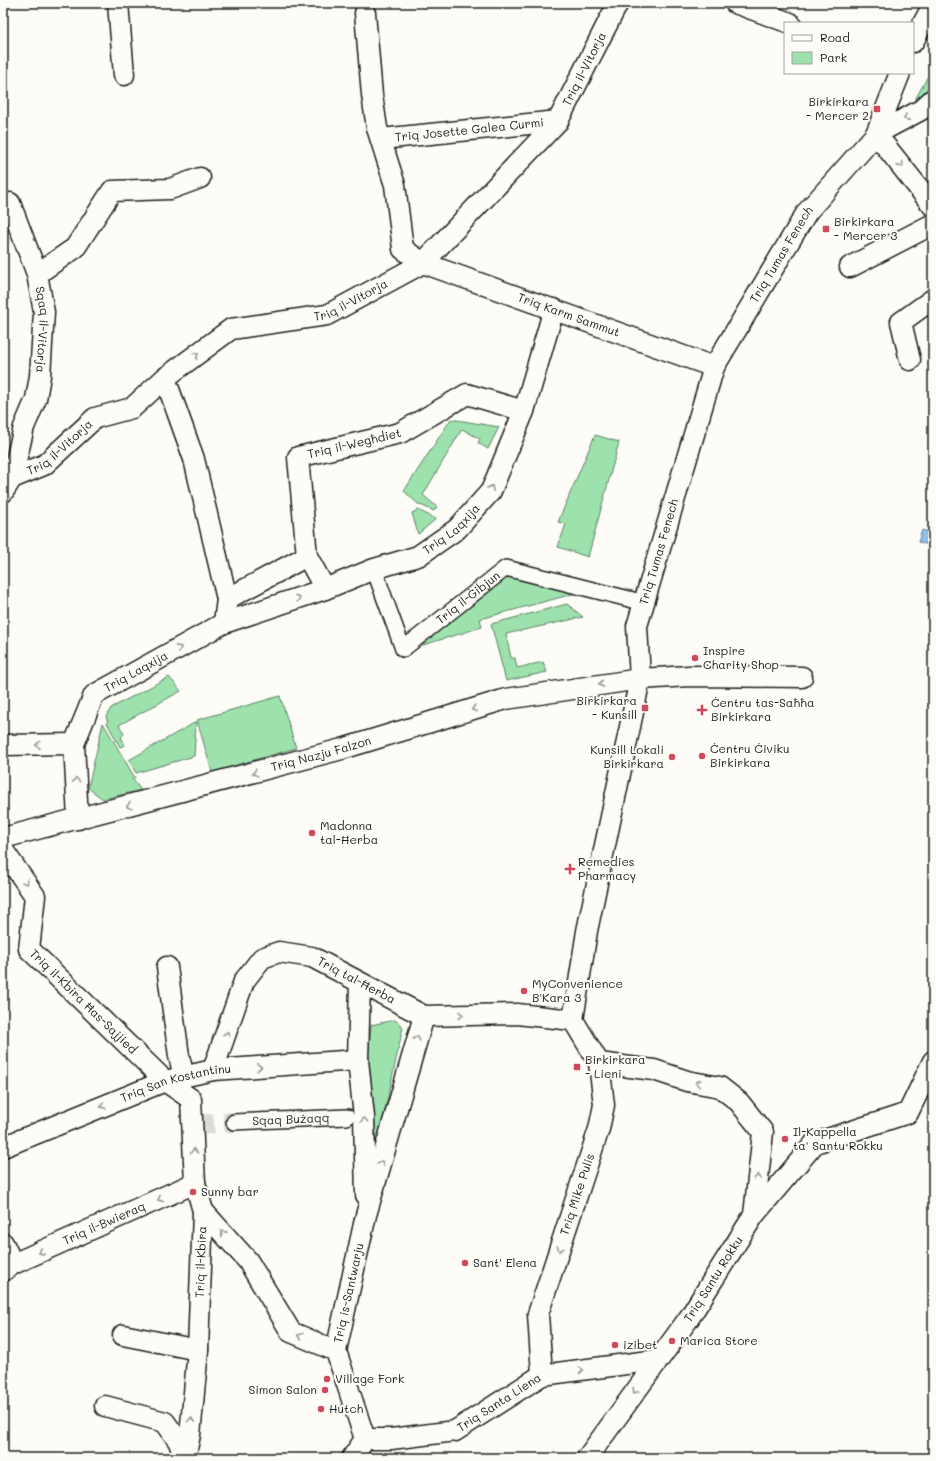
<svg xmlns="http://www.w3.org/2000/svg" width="936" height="1461" viewBox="0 0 936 1461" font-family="Mali,sans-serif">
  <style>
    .green { fill: #9de2ad; stroke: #5c7f64 }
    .water { fill: #8fc1eb; stroke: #617f98 }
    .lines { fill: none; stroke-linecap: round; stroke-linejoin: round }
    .minor-tunnel { stroke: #dbdad6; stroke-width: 20; stroke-dasharray: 20 10; stroke-linecap: butt }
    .pedestrian-casing { stroke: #1c1c1c; stroke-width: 18 }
    .minor-casing { stroke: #1c1c1c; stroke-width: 23 }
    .pedestrian { stroke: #fdfcf7; stroke-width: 15 }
    .minor { stroke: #fdfcf7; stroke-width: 20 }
    .oneway { stroke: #989794 }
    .poi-dot { fill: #d1495b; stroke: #fdfcf7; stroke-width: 1.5 }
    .labels { text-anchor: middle; stroke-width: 4; stroke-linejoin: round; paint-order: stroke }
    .street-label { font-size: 12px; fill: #1c1c1c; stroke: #fdfcf7 }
    .poi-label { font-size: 12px; fill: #1c1c1c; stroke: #fdfcf7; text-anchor: start }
  </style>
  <rect width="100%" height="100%" fill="#fdfcf7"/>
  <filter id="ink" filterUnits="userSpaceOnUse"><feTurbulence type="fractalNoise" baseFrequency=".025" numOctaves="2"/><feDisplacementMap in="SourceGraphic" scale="8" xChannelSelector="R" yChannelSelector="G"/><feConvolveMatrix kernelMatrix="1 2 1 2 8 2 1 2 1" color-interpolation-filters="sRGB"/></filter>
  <g filter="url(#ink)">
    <path class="green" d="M933,67V89L911,107Z
      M451,419L499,427L488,449L478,443L480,439L462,429L423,495L437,507L434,511L418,504L404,491Z
      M595,435L619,442L588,557L558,547L566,524L558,522Z
      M418,510L436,519L418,534L412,513Z
      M507,573L580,592L480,619L482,627L420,646L419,640Z
      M567,604L583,617L506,634L511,658H515L517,668L543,662L547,672L506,681L491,624Z
      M169,677L181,691L119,725L124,734L121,737L125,745L120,747L107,723L108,722L106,717L111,708Z
      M280,696L296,748L212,772L197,720Z
      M196,722L194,756L136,773L129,760Z
      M103,723L135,778L132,779L141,790L103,799L88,788Z
      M395,1020L403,1027L377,1148H372L366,1080L371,1025Z"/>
    <path class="water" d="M922,530L933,533V546L918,542Z"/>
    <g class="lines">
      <path class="minor-tunnel" d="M194,1125L234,1122"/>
      <defs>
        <g id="pedestrian">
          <path id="s1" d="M374,569L403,649L506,568L645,603"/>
          <path id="s2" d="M234,1122L347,1117"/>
        </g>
        <g id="minor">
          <path d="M118,3L124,75"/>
          <path d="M735,3L790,23"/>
          <path id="s3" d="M365,13L372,95L377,128L395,185L403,249L423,263L714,367"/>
          <path d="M913,42L933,5"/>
          <path d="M876,134L933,206"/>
          <path d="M876,134L900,73"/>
          <path id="s4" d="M381,139L558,121"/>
          <path id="s5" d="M10,203L37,274L44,312L40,376L36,399L24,427L12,478"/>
          <path d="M850,267L933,224"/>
          <path d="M37,274L75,248L112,191L170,189L200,178"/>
          <path d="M910,360L901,322L933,299"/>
          <path d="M165,378L194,459L227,599L224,623"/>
          <path id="s6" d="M3,492L12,478L44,465L95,418L132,408L165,378L231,329L327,315L423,263L558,121L618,3"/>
          <path id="s7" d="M325,589L307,556L298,457L400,433L467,394L524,411"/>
          <path d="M227,599L307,556"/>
          <path d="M3,745L74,744"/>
          <path id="s8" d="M78,819L74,744L94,695L224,623L325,589L374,569L418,556L457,529L491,491L524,411L554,309"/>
          <path id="s9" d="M3,838L342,749L506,699L640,679L689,676L802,677"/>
          <path id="s10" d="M3,850L35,896L29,949L165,1081L191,1099L195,1183L203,1211L198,1350L190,1435L185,1458"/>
          <path d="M167,967L179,1056L184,1077"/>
          <path d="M360,983L358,1060L364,1117L366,1195"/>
          <path id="s11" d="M573,1020L587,931L640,679L637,626L714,367L807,212L876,134L921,110L933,99"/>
          <path d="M599,1063L654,1070L687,1081L720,1087L739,1102L763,1132L754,1215"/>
          <path id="s12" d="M213,1070L244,981L262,958L279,952L312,957L424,1016L517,1014L573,1020"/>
          <path id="s13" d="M3,1147L165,1081L213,1070L358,1060"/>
          <path d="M203,1211L248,1261L291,1332L336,1351"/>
          <path d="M3,1243L13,1264"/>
          <path id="s14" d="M3,1271L13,1264L195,1183"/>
          <path d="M123,1335L198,1350"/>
          <path id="s15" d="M542,1375L538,1314L599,1129L604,1105L599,1063L573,1020"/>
          <path d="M105,1406L165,1422L179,1442L184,1458"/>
          <path id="s16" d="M365,1439L336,1351L366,1215L424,1016"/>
          <path id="s17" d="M365,1439H391L455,1431L542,1375L657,1360"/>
          <path d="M352,1458L365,1439"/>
          <path id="s18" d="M587,1458L689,1318L754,1215L815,1143L908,1113L933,1061"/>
        </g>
      </defs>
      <use href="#pedestrian" class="pedestrian-casing"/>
      <use href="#minor" class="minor-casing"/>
      <use href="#pedestrian" class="pedestrian"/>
      <use href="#minor" class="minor"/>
    </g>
    <defs><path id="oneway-chevron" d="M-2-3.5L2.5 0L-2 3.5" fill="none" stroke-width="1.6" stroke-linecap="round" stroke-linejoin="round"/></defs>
    <g class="oneway">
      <use href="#oneway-chevron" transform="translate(906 118) rotate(151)"/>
      <use href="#oneway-chevron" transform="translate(901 165) rotate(51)"/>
      <use href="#oneway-chevron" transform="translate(196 355) rotate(-36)"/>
      <use href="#oneway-chevron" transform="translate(491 488) rotate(-61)"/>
      <use href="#oneway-chevron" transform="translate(298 598) rotate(-18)"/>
      <use href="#oneway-chevron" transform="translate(179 648) rotate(-29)"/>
      <use href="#oneway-chevron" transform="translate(601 684) rotate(172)"/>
      <use href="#oneway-chevron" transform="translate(474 709) rotate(163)"/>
      <use href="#oneway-chevron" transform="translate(38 745) rotate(179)"/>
      <use href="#oneway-chevron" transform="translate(255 773) rotate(165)"/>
      <use href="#oneway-chevron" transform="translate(76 780) rotate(-93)"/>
      <use href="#oneway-chevron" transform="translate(129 806) rotate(165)"/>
      <use href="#oneway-chevron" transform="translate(26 882) rotate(56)"/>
      <use href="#oneway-chevron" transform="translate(461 1015) rotate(-1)"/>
      <use href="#oneway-chevron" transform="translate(227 1034) rotate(-71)"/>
      <use href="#oneway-chevron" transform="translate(417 1038) rotate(-74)"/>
      <use href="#oneway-chevron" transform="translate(259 1067) rotate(-4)"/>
      <use href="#oneway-chevron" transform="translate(698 1083) rotate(-169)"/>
      <use href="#oneway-chevron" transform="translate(103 1106) rotate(158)"/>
      <use href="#oneway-chevron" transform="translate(364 1120) rotate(-93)"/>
      <use href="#oneway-chevron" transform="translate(194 1151) rotate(-92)"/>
      <use href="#oneway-chevron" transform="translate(381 1163) rotate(-74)"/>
      <use href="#oneway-chevron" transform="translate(758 1177) rotate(-84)"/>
      <use href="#oneway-chevron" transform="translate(160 1199) rotate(156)"/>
      <use href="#oneway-chevron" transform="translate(223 1233) rotate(-132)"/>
      <use href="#oneway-chevron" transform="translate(560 1249) rotate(108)"/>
      <use href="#oneway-chevron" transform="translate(41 1252) rotate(156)"/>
      <use href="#oneway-chevron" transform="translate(300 1336) rotate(-157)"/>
      <use href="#oneway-chevron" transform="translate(581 1370) rotate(-8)"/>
      <use href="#oneway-chevron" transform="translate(635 1391) rotate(125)"/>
      <use href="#oneway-chevron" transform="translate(191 1420) rotate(-85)"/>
    </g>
  </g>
  <g class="poi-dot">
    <rect x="873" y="105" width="8" height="8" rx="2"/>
    <rect x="822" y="225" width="8" height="8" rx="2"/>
    <circle cx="695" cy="658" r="4"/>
    <rect x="641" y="704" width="8" height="8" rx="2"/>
    <path d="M700 704h4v4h4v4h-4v4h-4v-4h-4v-4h4z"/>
    <circle cx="702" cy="756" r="4"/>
    <circle cx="672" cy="757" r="4"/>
    <circle cx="312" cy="833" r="4"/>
    <path d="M568 863h4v4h4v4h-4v4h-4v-4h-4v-4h4z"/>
    <circle cx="524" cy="991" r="4"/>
    <rect x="573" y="1063" width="8" height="8" rx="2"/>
    <circle cx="785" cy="1139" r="4"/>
    <circle cx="193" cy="1192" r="4"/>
    <circle cx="465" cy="1263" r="4"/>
    <circle cx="672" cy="1341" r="4"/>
    <circle cx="615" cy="1345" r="4"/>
    <circle cx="327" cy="1379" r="4"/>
    <circle cx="325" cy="1390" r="4"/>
    <circle cx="321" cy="1409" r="4"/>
  </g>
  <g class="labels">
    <g class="street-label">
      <text dy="4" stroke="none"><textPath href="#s6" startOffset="746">Triq il-Vitorja</textPath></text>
      <text dy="4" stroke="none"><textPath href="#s4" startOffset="89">Triq Josette Galea Curmi</textPath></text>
      <text dy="4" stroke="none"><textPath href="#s11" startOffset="802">Triq Tumas Fenech</textPath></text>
      <text dy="4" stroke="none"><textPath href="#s6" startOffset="410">Triq il-Vitorja</textPath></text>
      <text dy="4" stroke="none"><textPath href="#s3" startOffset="419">Triq Karm Sammut</textPath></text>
      <text dy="4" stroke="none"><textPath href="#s5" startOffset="132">Sqaq il-Vitorja</textPath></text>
      <text dy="4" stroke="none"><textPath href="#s7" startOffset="195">Triq il-Wegħdiet</textPath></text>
      <text dy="4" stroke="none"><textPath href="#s6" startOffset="74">Triq il-Vitorja</textPath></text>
      <text dy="4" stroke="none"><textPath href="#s8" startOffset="525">Triq Laqxija</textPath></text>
      <text dy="4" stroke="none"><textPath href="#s11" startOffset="478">Triq Tumas Fenech</textPath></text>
      <text dy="4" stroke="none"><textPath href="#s1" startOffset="168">Triq il-Ġibjun</textPath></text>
      <text dy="4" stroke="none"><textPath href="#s8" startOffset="176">Triq Laqxija</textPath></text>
      <text dy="4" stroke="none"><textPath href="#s9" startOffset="329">Triq Nazju Falzon</textPath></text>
      <text dy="4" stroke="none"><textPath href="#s12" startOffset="225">Triq tal-Ħerba</textPath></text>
      <text dy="4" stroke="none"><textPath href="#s10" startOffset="185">Triq il-Kbira Ħas-Sajjied</textPath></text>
      <text dy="4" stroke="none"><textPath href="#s13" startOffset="185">Triq San Kostantinu</textPath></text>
      <text dy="4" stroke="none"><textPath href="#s2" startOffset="57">Sqaq Bużaqq</textPath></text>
      <text dy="4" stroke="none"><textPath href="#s15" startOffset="187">Triq Mike Pulis</textPath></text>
      <text dy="4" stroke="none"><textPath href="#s14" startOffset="112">Triq il-Bwieraq</textPath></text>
      <text transform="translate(201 1262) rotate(-88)" y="4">Triq il-Kbira</text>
      <text dy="4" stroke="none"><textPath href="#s18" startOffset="219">Triq Santu Rokku</textPath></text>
      <text dy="4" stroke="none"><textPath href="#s16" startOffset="152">Triq is-Santwarju</textPath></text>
      <text dy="4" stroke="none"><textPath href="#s17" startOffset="143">Triq Santa Liena</textPath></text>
    </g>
    <g class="poi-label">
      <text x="869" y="106" text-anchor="end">Birkirkara<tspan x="869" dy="14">- Mercer 2</tspan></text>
      <text x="834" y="226">Birkirkara<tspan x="834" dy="14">- Mercer 3</tspan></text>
      <text x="703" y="655">Inspire<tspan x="703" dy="14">Charity Shop</tspan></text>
      <text x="637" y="705" text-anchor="end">Birkirkara<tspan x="637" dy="14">- Kunsill</tspan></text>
      <text x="711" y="707">Ċentru tas-Saħħa<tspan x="711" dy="14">Birkirkara</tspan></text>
      <text x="710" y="753">Ċentru Ċiviku<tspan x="710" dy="14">Birkirkara</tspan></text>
      <text x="664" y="754" text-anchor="end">Kunsill Lokali<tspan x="664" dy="14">Birkirkara</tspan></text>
      <text x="320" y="830">Madonna<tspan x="320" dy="14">tal-Ħerba</tspan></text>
      <text x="578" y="866">Remedies<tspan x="578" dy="14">Pharmacy</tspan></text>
      <text x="532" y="988">MyConvenience<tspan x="532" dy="14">B'Kara 3</tspan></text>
      <text x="585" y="1064">Birkirkara<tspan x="585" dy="14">- Lieni</tspan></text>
      <text x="793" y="1136">Il-Kappella<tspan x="793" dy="14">ta' Santu Rokku</tspan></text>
      <text x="201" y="1196">Sunny bar</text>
      <text x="473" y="1267">Sant' Elena</text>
      <text x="680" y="1345">Marica Store</text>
      <text x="623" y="1349">izibet</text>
      <text x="335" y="1383">Village Fork</text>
      <text x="317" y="1394" text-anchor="end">Simon Salon</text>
      <text x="329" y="1413">Hutch</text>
    </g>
  </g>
  <rect width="936" height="1461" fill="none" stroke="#fdfcf7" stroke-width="16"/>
  <rect x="8" y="8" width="920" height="1445" fill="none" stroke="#1c1c1c" stroke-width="1.5" filter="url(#ink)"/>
  <rect x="784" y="22" width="130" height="52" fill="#fdfcf7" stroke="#a3a29f"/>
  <rect x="792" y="35" width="20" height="6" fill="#fdfcf7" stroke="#a3a29f"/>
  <text x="820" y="42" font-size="12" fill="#1c1c1c">Road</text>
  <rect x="792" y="52" width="20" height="12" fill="#9de2ad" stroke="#a3a29f"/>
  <text x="820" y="62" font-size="12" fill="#1c1c1c">Park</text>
</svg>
